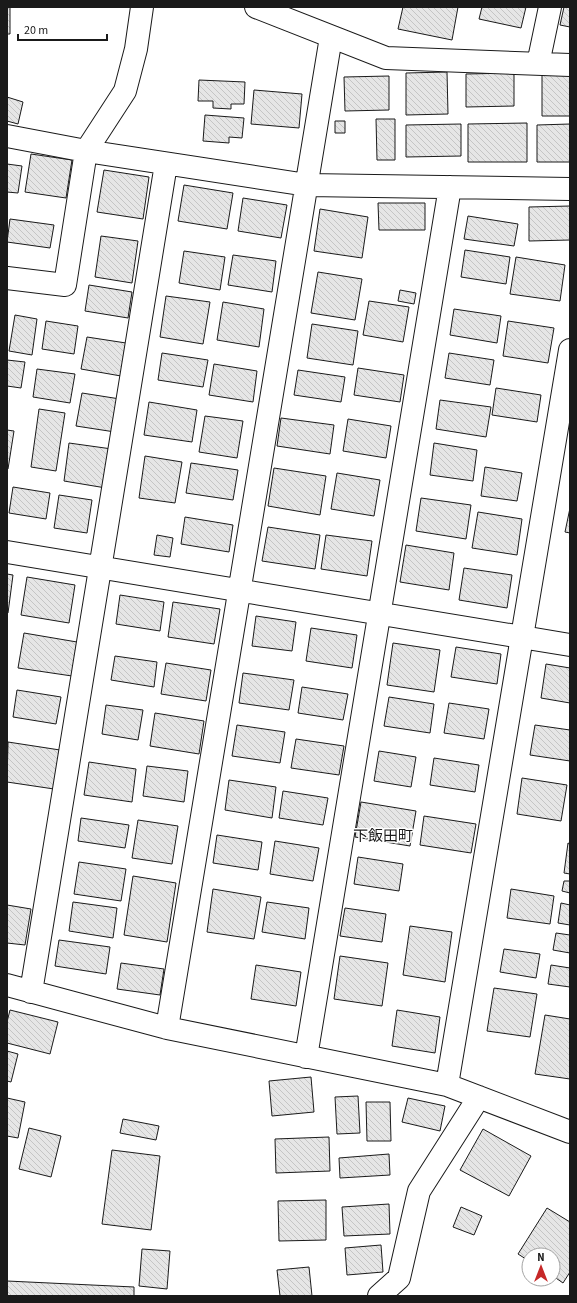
<svg xmlns="http://www.w3.org/2000/svg" width="577" height="1303" viewBox="0 0 577 1303" font-family="'Source Sans 3','Noto Sans JP',sans-serif">
  <style>
    .building { fill: url(#building-back-hatch); stroke: #1a1a1a }
    .lines { fill: none; stroke-linecap: round; stroke-linejoin: round }
    .minor-casing { stroke: #1a1a1a; stroke-width: 24 }
    .minor { stroke: #fff; stroke-width: 22 }
    .labels { text-anchor: middle; stroke-width: 3; stroke-linejoin: round; paint-order: stroke }
    .neighbourhood-label { font-size: 15px; fill: #1a1a1a; stroke: #fff }
  </style>
  <defs>
    <pattern id="building-back-hatch" width="6" height="6" patternUnits="userSpaceOnUse"><rect width="6" height="6" fill="#e6e6e6"/><path d="M-1 5l2 2M0 0l6 6M5-1l2 2" fill="none" stroke="#c5c5c5"/></pattern>
  </defs>
  <rect width="100%" height="100%" fill="#fff"/>
  <path class="building" d="M7,7H10V34H7Z
    M403,7H458L452,40L398,29Z
    M482,7H526L521,28L479,19Z
    M564,7H570V27L560,25Z
    M447,72L448,114L406,115V73Z
    M514,73V106L466,107V74Z
    M542,73H570V116H542Z
    M389,76V110L345,111L344,77Z
    M199,80L245,82L244,104H231V109L213,108V101H198Z
    M254,90L302,94L299,128L251,124Z
    M7,97L23,102L18,124L7,121Z
    M205,115L244,118L242,138L229,137V143L203,141Z
    M376,119H395V160H377Z
    M335,121H345V133H335Z
    M527,123V162H468V124Z
    M461,124V156L406,157V125Z
    M570,124V162H537V125Z
    M31,154L72,160L66,198L25,192Z
    M7,164L22,166L18,193L7,192Z
    M104,170L149,177L143,219L97,212Z
    M184,185L233,193L227,229L178,221Z
    M243,198L287,205L281,238L238,231Z
    M378,203H425V230H379Z
    M570,206V240L529,241V207Z
    M320,209L368,217L362,258L314,251Z
    M468,216L518,224L514,246L464,239Z
    M10,219L54,225L50,248L7,242Z
    M101,236L138,241L132,283L95,277Z
    M465,250L510,257L506,284L461,277Z
    M184,251L225,257L220,290L179,283Z
    M233,255L276,261L272,292L228,285Z
    M516,257L565,265L560,301L510,294Z
    M318,272L362,279L355,320L311,313Z
    M89,285L132,292L128,318L85,311Z
    M400,290L416,293L414,304L398,301Z
    M166,296L210,302L203,344L160,337Z
    M369,301L409,307L403,342L363,335Z
    M223,302L264,309L259,347L217,340Z
    M454,309L501,316L497,343L450,335Z
    M15,315L37,319L32,355L9,351Z
    M46,321L78,326L74,354L42,349Z
    M508,321L554,328L548,363L503,356Z
    M312,324L358,331L353,365L307,358Z
    M87,337L126,343L121,376L81,369Z
    M162,353L208,360L203,387L158,380Z
    M449,353L494,360L490,385L445,378Z
    M7,360L25,362L21,388L7,386Z
    M214,364L257,371L253,402L209,395Z
    M358,368L404,375L400,402L354,395Z
    M37,369L75,374L70,403L33,397Z
    M298,370L345,377L341,402L294,395Z
    M496,388L541,395L537,422L492,415Z
    M82,393L120,399L115,432L76,426Z
    M440,400L491,407L486,437L436,429Z
    M149,402L197,410L192,442L144,435Z
    M39,409L65,413L56,471L31,467Z
    M205,416L243,421L237,458L199,452Z
    M281,418L334,425L330,454L277,446Z
    M348,419L391,426L386,458L343,451Z
    M7,430L14,431L8,469H7Z
    M69,443L112,449L106,488L64,481Z
    M434,443L477,450L473,481L430,475Z
    M145,456L182,462L175,503L139,498Z
    M191,463L238,470L233,500L186,493Z
    M485,467L522,473L517,501L481,496Z
    M274,468L326,476L320,515L268,506Z
    M337,473L380,480L374,516L331,509Z
    M13,487L50,493L46,519L9,513Z
    M59,495L92,500L87,533L54,528Z
    M421,498L471,505L466,539L416,531Z
    M570,508V533L565,532Z
    M478,512L522,519L517,555L472,548Z
    M185,517L233,525L229,552L181,544Z
    M268,527L320,535L315,569L262,561Z
    M157,535L173,538L170,557L154,555Z
    M326,535L372,541L367,576L321,569Z
    M406,545L454,553L449,590L400,582Z
    M464,568L512,575L507,608L459,600Z
    M7,574L13,575L8,613H7Z
    M27,577L75,585L69,623L21,615Z
    M120,595L164,602L160,631L116,624Z
    M173,602L220,609L214,644L168,637Z
    M256,616L296,622L292,651L252,646Z
    M311,628L357,635L352,668L306,661Z
    M24,633L77,642L72,676L18,668Z
    M393,643L440,650L434,692L387,685Z
    M456,647L501,654L497,684L451,677Z
    M115,656L157,662L154,687L111,680Z
    M166,663L211,670L206,701L161,694Z
    M546,664L570,668V703L541,698Z
    M243,673L294,680L289,710L239,703Z
    M302,687L348,694L343,720L298,713Z
    M17,690L61,697L56,724L13,717Z
    M389,697L434,704L430,733L384,726Z
    M449,703L489,709L484,739L444,733Z
    M106,705L143,710L138,740L102,734Z
    M155,713L204,721L199,754L150,746Z
    M237,725L285,732L280,763L232,756Z
    M535,725L570,730V761L530,755Z
    M296,739L344,746L339,775L291,768Z
    M8,742L60,750L54,789L7,782Z
    M379,751L416,757L411,787L374,781Z
    M434,758L479,765L475,792L430,785Z
    M89,762L136,769L132,802L84,795Z
    M147,766L188,771L184,802L143,796Z
    M522,778L567,785L561,821L517,814Z
    M229,780L276,787L272,818L225,810Z
    M283,791L328,798L323,825L279,818Z
    M361,802L416,811L410,846L355,837Z
    M424,816L476,824L471,853L420,845Z
    M81,818L129,825L125,848L78,841Z
    M138,820L178,826L172,864L132,858Z
    M217,835L262,842L258,870L213,863Z
    M275,841L319,848L313,881L270,874Z
    M568,843L570,844V874L564,873Z
    M358,857L403,864L399,891L354,884Z
    M79,862L126,869L121,901L74,894Z
    M133,876L176,883L167,942L124,935Z
    M564,881H570V893L562,891Z
    M213,889L261,897L254,939L207,932Z
    M511,889L554,896L550,924L507,918Z
    M73,902L117,908L113,938L69,931Z
    M267,902L309,908L305,939L262,932Z
    M561,903L570,905V925L558,923Z
    M7,905L31,909L25,945L7,943Z
    M345,908L386,914L382,942L340,936Z
    M410,926L452,932L445,982L403,975Z
    M556,933L570,935V953L553,950Z
    M59,940L110,947L106,974L55,966Z
    M504,949L540,954L536,978L500,972Z
    M340,956L388,963L382,1006L334,999Z
    M121,963L164,969L160,995L117,989Z
    M256,965L301,972L296,1006L251,999Z
    M551,965L570,968V987L548,984Z
    M494,988L537,994L530,1037L487,1031Z
    M10,1010L58,1022L50,1054L7,1043V1022Z
    M397,1010L440,1017L435,1053L392,1046Z
    M545,1015L570,1019V1079L535,1074Z
    M7,1051L18,1054L11,1082L7,1081Z
    M311,1077L314,1112L272,1116L269,1081Z
    M358,1096L360,1133L337,1134L335,1097Z
    M7,1098L25,1102L18,1138L7,1136Z
    M408,1098L445,1106L440,1131L402,1122Z
    M366,1102H390L391,1141H367Z
    M123,1119L159,1126L156,1140L120,1133Z
    M29,1128L61,1136L51,1177L19,1169Z
    M483,1129L531,1156L509,1196L460,1170Z
    M329,1137L330,1171L276,1173L275,1139Z
    M112,1150L160,1156L151,1230L102,1224Z
    M389,1154L390,1175L340,1178L339,1158Z
    M326,1200V1240L279,1241L278,1201Z
    M389,1204L390,1234L344,1236L342,1207Z
    M461,1207L482,1216L474,1235L453,1227Z
    M547,1208L570,1222V1272L563,1283L553,1276V1255H529V1261L518,1254Z
    M381,1245L383,1272L347,1275L345,1248Z
    M142,1249L170,1251L167,1289L139,1286Z
    M309,1267L312,1296H280L277,1270Z
    M7,1281L134,1287V1296H7Z"/>
  <g class="lines">
    <defs>
      <path id="minor" d="M256,7L386,58L570,65
        M538,64L550,7
        M7,136L86,151L307,185L570,189
        M7,278L65,285L86,151L125,91L136,49L142,7
        M7,552L570,645
        M7,985L167,1028L447,1085L570,1132
        M31,992L166,164
        M167,1028L331,37
        M306,1057L450,187
        M447,1085L570,350
        M379,1296L399,1278L419,1191L479,1097"/>
    </defs>
    <use href="#minor" class="minor-casing"/>
    <use href="#minor" class="minor"/>
  </g>
  <g class="labels">
    <g class="neighbourhood-label">
      <text x="383" y="841">下飯田町</text>
    </g>
  </g>
  <rect width="577" height="1303" fill="none" stroke="#1a1a1a" stroke-width="16"/>
  <g transform="translate(541 1267)"><circle r="19" fill="#ffffff" stroke="#a3a3a3"/>
  <path d="M0-3L7 15L0 10L-7 15Z" fill="#c62828"/>
  <text y="-6" font-size="11" font-weight="bold" text-anchor="middle" fill="#1a1a1a">N</text>
  </g>
  <path d="M18 34v6h89v-6" fill="none" stroke="#1a1a1a" stroke-width="2"/>
  <text x="24" y="34" font-size="12" fill="#1a1a1a" stroke="#ffffff" stroke-width="3" paint-order="stroke">20 m</text>
</svg>
